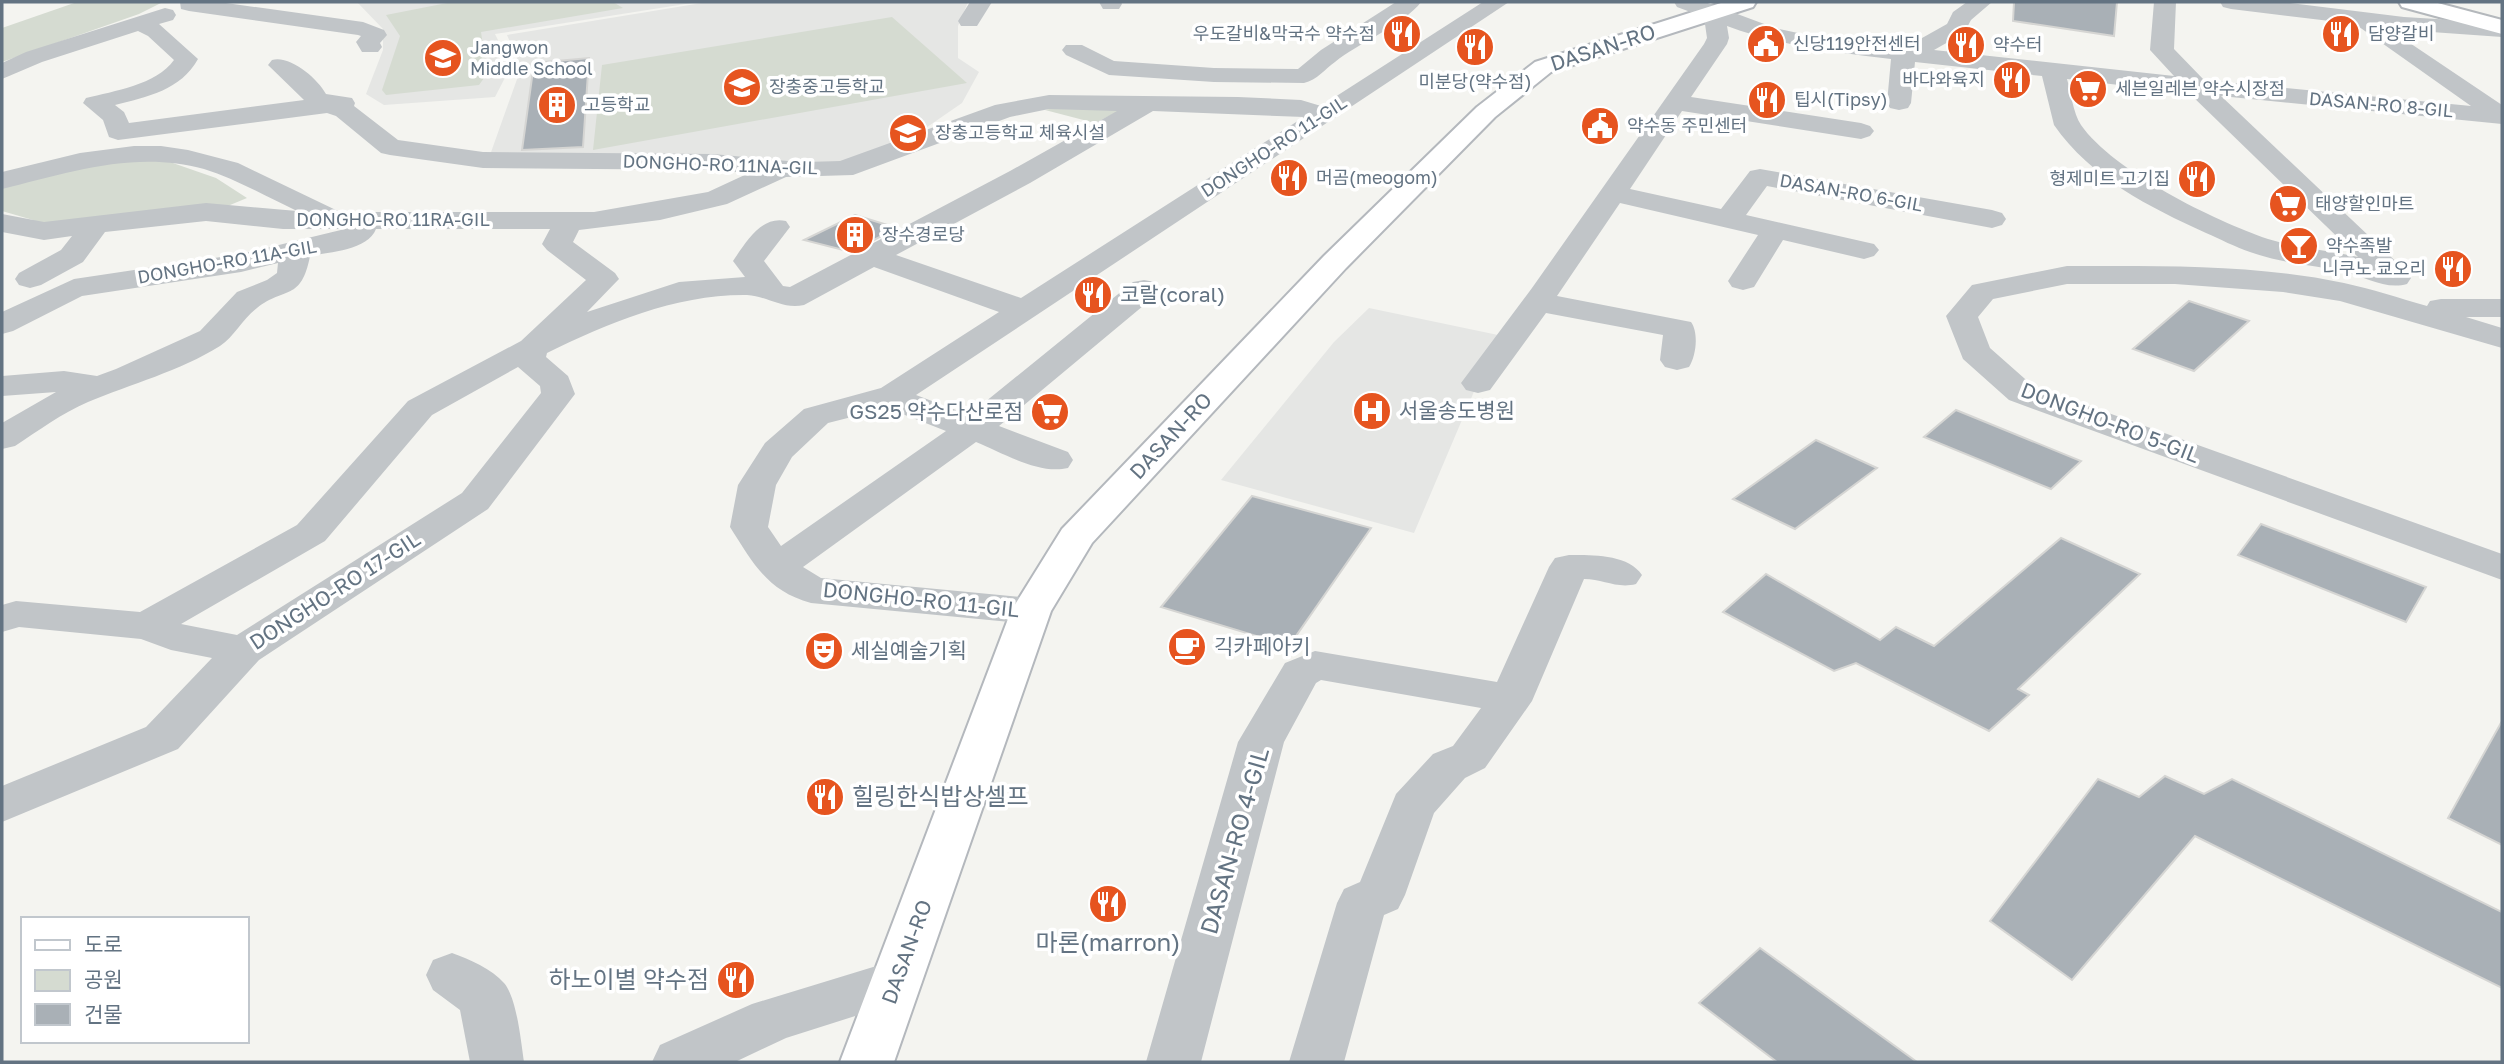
<svg xmlns="http://www.w3.org/2000/svg" width="2504" height="1064" viewBox="0 0 2504 1064" font-family="'Golos Text','Noto Sans KR',sans-serif">
  <style>
    .built { fill: #e5e6e4 }
    .green { fill: #d5dbd1 }
    .building { fill: #a9b0b6; stroke: #d5d5d3; stroke-width: 2 }
    .lines { fill: none; stroke-linecap: round; stroke-linejoin: round }
    .secondary-casing { stroke: #b4b8bd; stroke-width: 4 }
    .primary-casing { stroke: #b4b8bc; stroke-width: 4 }
    .street { fill: #c1c5c8; fill-rule: evenodd }
    .secondary { fill: #fff; fill-rule: evenodd }
    .primary { fill: #fff; fill-rule: evenodd }
    .labels { text-anchor: middle; stroke-width: 7; stroke-linejoin: round; paint-order: stroke }
    .far-poi-label { font-size: 18px; fill: #637382; stroke: #fff; text-anchor: start }
    .far-street-label { font-size: 18px; fill: #637382; stroke: #fff }
    .street-label { font-size: 21px; fill: #637382; stroke: #fff }
    .poi-label { font-size: 21px; fill: #637382; stroke: #fff; text-anchor: start }
    .near-poi-label { font-size: 24px; fill: #637382; stroke: #fff; text-anchor: start }
    .near-street-label { font-size: 24px; fill: #637382; stroke: #fff }
  </style>
  <rect width="100%" height="100%" fill="#f4f4f0"/>
  <path class="built" d="M357,2H698L495,34L511,66L495,97L384,105L366,94L383,50V29Z
    M708,2H968L958,26V58L979,72L962,103L917,134L846,161L796,162L720,155H490L521,68L507,35Z
    M1369,308L1498,335L1414,533L1221,480L1334,342Z"/>
  <path class="green" d="M77,2H163L139,14L2,62V28Z
    M452,2H613L623,8L481,32L487,74L479,85L386,95L382,90L400,36L386,15Z
    M892,17L967,83L593,150L602,65Z
    M1058,107L1121,110L1095,123L1045,110Z
    M90,161H167L216,178L247,198L218,210L46,227L33,220L2,211V184Z"/>
  <path class="building" d="M2014,2H2117L2114,36L2013,21Z
    M589,58L583,147L522,150L534,63Z
    M855,215L897,228L851,252L804,240Z
    M2189,301L2249,321L2194,371L2133,349Z
    M1956,410L2081,461L2051,489L1924,437Z
    M1816,440L1877,468L1795,529L1733,499Z
    M1252,496L1371,528L1289,646L1161,607Z
    M2261,524L2426,587L2406,622L2238,555Z
    M2061,538L2140,574L2018,689L2029,695L1989,731L1856,663L1834,671L1723,612L1766,574L1880,640L1896,627L1934,646Z
    M2502,721V845L2448,818Z
    M2165,776L2204,794L2232,779L2502,912V988L2195,836L2072,980L1990,921L2098,779L2139,797Z
    M1760,948L1917,1062H1777L1699,1003Z"/>
  <g class="lines">
    <defs>
      <path id="secondary" d="M1724,2H1756L1753,7L1551,72L1495,117L1346,268L1092,543L1051,611L894,1062H840L1011,611L1062,529L1324,256L1477,107L1535,62Z"/>
      <path id="primary" d="M2399,2H2434L2502,20V34L2402,7Z"/>
    </defs>
    <use href="#secondary" class="secondary-casing"/>
    <use href="#primary" class="primary-casing"/>
    <path class="street" d="M180,2H219L363,22L384,30L387,35L380,43L382,47L378,52H362L356,42L361,36L358,35L189,11L181,9Z
      M970,2H992L977,26H961L958,21Z
      M1099,2H1121L1122,4L1119,9H1103Z
      M1396,2H1421C1406,23 1357,44 1335,62C1325,69 1317,80 1304,83L1214,82L1109,75L1066,55L1062,50L1066,45H1082L1114,61L1214,68L1298,69L1321,50Z
      M1483,2H1509L916,395L969,415L1133,282L1144,280L1155,282L1159,289L1155,296L999,426L1068,452L1073,460L1068,468C1039,475 1003,453 976,442L803,567L821,578L1031,598L1045,602L1051,611L1045,620L1031,624L811,603C767,591 753,563 730,527L738,485L765,443L804,409L881,388L999,312L874,267L804,305C783,310 767,296 747,295C677,294 608,323 547,353L546,357L568,376L575,394L488,509L259,660L178,749L2,822V786L146,727L212,658L171,650L141,639L19,627L2,632V605L16,601L140,612L297,525L408,401L521,341L586,280L547,250L542,244L550,229H376C368,250 330,252 310,256C301,302 285,286 257,308C243,318 234,337 220,346C180,371 131,384 88,402C62,413 38,431 15,446L2,449V423L56,392L2,396V376L64,371L97,376L116,369L200,331L237,292L267,280L277,273L278,263L241,272L82,296L13,331L2,334V312L74,279L241,254L345,229H283L206,221L105,232L83,262L41,285L30,288L19,285L15,279L19,273L61,250L72,236L44,240L2,232V214L44,222L206,203L297,211C267,197 236,179 204,169C135,150 68,173 2,189V172L80,153L134,146H161L188,150L238,163L340,212H594L708,192L749,173L713,170L483,168L390,155L381,153L336,116L327,113L118,140L109,137L103,120L83,103L86,98C114,91 156,85 174,60L148,36L138,31L42,62L2,79V63L26,52L165,8L173,10L176,15L173,20L159,24L198,59C181,90 147,97 115,105L124,112L129,123L304,100L268,65L272,60C290,55 317,78 326,94L352,98L355,103L354,106L398,140L483,152L713,154L798,162L840,161L995,105L1049,95L1238,97L1301,100L1321,106ZM1049,109L1117,111L1010,171L790,287L783,286L764,261L790,227L786,221C762,215 746,242 733,261L745,277L679,282L587,312L619,279L615,273L573,242L579,230L660,220L727,204L786,177L853,175L1010,117ZM1153,111L1304,117L1021,298L896,255L1030,183ZM518,367L540,386L541,393L462,493L237,635L181,624L325,541L432,415ZM887,408L946,431L781,546L768,527L776,485L792,457L828,423Z
      M1674,2H1705L1775,28L1812,36L1906,47L1947,24L1953,12L1967,2H1992L1971,20L1964,33L1934,50L2174,76L2150,50L2154,2H2176L2174,49L2204,80L2471,106L2355,24L2231,9L2223,7L2220,2H2281L2404,17L2502,23V37L2389,29L2502,105V124L2221,96L2407,272L2411,278L2407,284C2386,290 2365,277 2345,272C2314,265 2280,263 2250,252C2235,247 2220,239 2206,233C2149,207 2091,178 2054,125L2042,76L1915,62L1911,103L1908,108L1899,110L1890,108L1887,103L1891,59C1834,52 1781,46 1727,26L1729,38L1727,44L1691,97L1861,123L1870,126L1874,131L1870,136L1861,139L1682,111L1630,189L1721,209L1750,171L1760,169L1992,210L2002,213L2006,219L2002,225L1992,228L1767,186L1746,215L1874,244L1879,250L1874,256L1864,259L1783,240L1754,287L1743,290L1732,287L1728,281L1758,235L1620,203L1557,296L1691,322C1699,333 1696,356 1689,367L1677,370L1665,367L1660,360L1663,335L1546,313L1490,390L1478,393L1466,390L1461,383L1532,288L1704,44L1707,38L1704,17L1677,7ZM2067,79L2189,93L2358,257C2328,250 2297,248 2268,239C2215,221 2113,171 2081,125C2073,113 2071,93 2067,79Z
      M2067,266C2159,266 2254,264 2344,283C2372,289 2399,298 2427,306L2430,301L2441,299H2502V317H2466L2502,328V348L2340,301L2283,292L2175,284H2067L1993,299L1978,317L1990,348L2033,386L2502,554V580L2009,400L1963,359L1946,316L1972,285Z
      M1569,555C1592,555 1628,554 1642,575L1636,584C1617,589 1603,579 1584,579L1532,701L1485,768L1465,778L1434,813L1405,895L1398,909L1384,915L1344,1062H1289L1337,903L1344,889L1360,882L1396,794L1433,754L1453,746L1481,708L1321,680L1316,683L1284,742L1201,1062H1146L1238,742L1285,663L1315,651L1497,682L1549,567L1555,558Z
      M452,953C469,959 492,969 504,983C517,998 521,1042 524,1062H470L460,1010L433,990L426,975L433,960Z
      M896,960L915,967L922,982L915,997L786,1038L735,1062H652L660,1045L752,1004Z"/>
    <use href="#secondary" class="secondary"/>
    <use href="#primary" class="primary"/>
  </g>
  <defs>
    <symbol id="restaurant-disc" viewBox="-11 -11 22 22"><circle r="9.5" fill="#e6541f" stroke="#fff"/><path d="M-5-6h1v4h1v-4h1v4h1v-4h1v5L-1.5 .5V6h-2V.5L-5-1ZM5-6V6H3V1.5H1.5Q1.5-4 5-6Z" fill="#fff"/></symbol>
    <symbol id="civic-disc" viewBox="-11 -11 22 22"><circle r="9.5" fill="#e6541f" stroke="#fff"/><path d="M-.6-6.5H3V-4.5H.6V-3L4-1V1h2V6H-6V1h2V-1L-.6-3ZM-1.2 2.5V6h2.4V2.5Z" fill="#fff"/></symbol>
    <symbol id="school-disc" viewBox="-11 -11 22 22"><circle r="9.5" fill="#e6541f" stroke="#fff"/><path d="M0-5L7-2L0 1L-7-2ZM-4 1L0 2.5L4 1V4Q0 6-4 4Z" fill="#fff"/></symbol>
    <symbol id="supermarket-disc" viewBox="-11 -11 22 22"><circle r="9.5" fill="#e6541f" stroke="#fff"/><path d="M-6-5.5h2.5l.6 2H6L4.5 2H-2.5L-4.4-4H-6ZM-1.5 3.2a1.3 1.3 0 1 0 .1 0ZM3 3.2a1.3 1.3 0 1 0 .1 0Z" fill="#fff"/></symbol>
    <symbol id="building-disc" viewBox="-11 -11 22 22"><circle r="9.5" fill="#e6541f" stroke="#fff"/><path d="M-4-6H4V6H1V3H-1V6H-4ZM-2.5-4.3h1.7v1.8h-1.7ZM.8-4.3h1.7v1.8H.8ZM-2.5-1h1.7V.8h-1.7ZM.8-1h1.7V.8H.8Z" fill="#fff"/></symbol>
    <symbol id="bar-disc" viewBox="-11 -11 22 22"><circle r="9.5" fill="#e6541f" stroke="#fff"/><path d="M-6-5H6L.8 .8V4.5H3.5V6h-7V4.5H-.8V.8Z" fill="#fff"/></symbol>
    <symbol id="hospital-disc" viewBox="-11 -11 22 22"><circle r="9.5" fill="#e6541f" stroke="#fff"/><path d="M-5-5h3v3.5h4V-5h3V5h-3V1.5h-4V5h-3Z" fill="#fff"/></symbol>
    <symbol id="cafe-disc" viewBox="-11 -11 22 22"><circle r="9.5" fill="#e6541f" stroke="#fff"/><path d="M-5.5-4.5H6V0H3Q3 3.5 0 3.5H-2.5Q-5.5 3.5-5.5 0ZM3-3.2v2h1.7v-2ZM-6 4.5H4V6H-6Z" fill="#fff"/></symbol>
    <symbol id="theatre-disc" viewBox="-11 -11 22 22"><circle r="9.5" fill="#e6541f" stroke="#fff"/><path d="M-5-5.5Q0-4 5-5.5V0Q5 5 0 6Q-5 5-5 0ZM-3.3-2.5H-1v1.5H-3.3ZM1-2.5H3.3v1.5H1ZM-2.8 1Q0 5.5 2.8 1Z" fill="#fff"/></symbol>
  </defs>
  <g fill-rule="evenodd">
    <use href="#restaurant-disc" x="1380" y="12" width="44" height="44"/>
    <use href="#restaurant-disc" x="2319" y="12" width="44" height="44"/>
    <use href="#civic-disc" x="1744" y="22" width="44" height="44"/>
    <use href="#restaurant-disc" x="1944" y="23" width="44" height="44"/>
    <use href="#restaurant-disc" x="1453" y="25" width="44" height="44"/>
    <use href="#school-disc" x="421" y="36" width="44" height="44"/>
    <use href="#restaurant-disc" x="1990" y="58" width="44" height="44"/>
    <use href="#school-disc" x="720" y="65" width="44" height="44"/>
    <use href="#supermarket-disc" x="2066" y="67" width="44" height="44"/>
    <use href="#restaurant-disc" x="1745" y="78" width="44" height="44"/>
    <use href="#building-disc" x="535" y="83" width="44" height="44"/>
    <use href="#civic-disc" x="1578" y="104" width="44" height="44"/>
    <use href="#school-disc" x="886" y="111" width="44" height="44"/>
    <use href="#restaurant-disc" x="1267" y="156" width="44" height="44"/>
    <use href="#restaurant-disc" x="2175" y="157" width="44" height="44"/>
    <use href="#supermarket-disc" x="2266" y="182" width="44" height="44"/>
    <use href="#building-disc" x="833" y="213" width="44" height="44"/>
    <use href="#bar-disc" x="2277" y="224" width="44" height="44"/>
    <use href="#restaurant-disc" x="2431" y="247" width="44" height="44"/>
    <use href="#restaurant-disc" x="1071" y="273" width="44" height="44"/>
    <use href="#hospital-disc" x="1350" y="389" width="44" height="44"/>
    <use href="#supermarket-disc" x="1028" y="390" width="44" height="44"/>
    <use href="#cafe-disc" x="1165" y="625" width="44" height="44"/>
    <use href="#theatre-disc" x="802" y="629" width="44" height="44"/>
    <use href="#restaurant-disc" x="803" y="775" width="44" height="44"/>
    <use href="#restaurant-disc" x="1086" y="882" width="44" height="44"/>
    <use href="#restaurant-disc" x="714" y="958" width="44" height="44"/>
  </g>
  <g class="labels">
    <g class="far-poi-label">
      <text x="1375" y="40" text-anchor="end">우도갈비&amp;막국수 약수점</text>
      <text x="2368" y="40">담양갈비</text>
      <text x="1793" y="50">신당119안전센터</text>
      <text x="1993" y="51">약수터</text>
      <text x="470" y="54">Jangwon<tspan x="470" dy="21">Middle School</tspan></text>
      <text x="1985" y="86" text-anchor="end">바다와육지</text>
      <text x="1475" y="88" text-anchor="middle">미분당(약수점)</text>
      <text x="769" y="93">장충중고등학교</text>
      <text x="2115" y="95">세븐일레븐 약수시장점</text>
      <text x="1794" y="106">팁시(Tipsy)</text>
      <text x="584" y="111">고등학교</text>
      <text x="1627" y="132">약수동 주민센터</text>
      <text x="935" y="139">장충고등학교 체육시설</text>
      <text x="1316" y="184">머곰(meogom)</text>
      <text x="2170" y="185" text-anchor="end">형제미트 고기집</text>
      <text x="2315" y="210">태양할인마트</text>
      <text x="882" y="241">장수경로당</text>
      <text x="2326" y="252">약수족발</text>
      <text x="2426" y="275" text-anchor="end">니쿠노 쿄오리</text>
    </g>
    <g class="far-street-label">
      <text transform="translate(2381 105) rotate(5)" y="6">DASAN-RO 8-GIL</text>
      <text transform="translate(1274 147) rotate(-33)" y="6">DONGHO-RO 11-GIL</text>
      <text transform="translate(720 165) rotate(2)" y="6">DONGHO-RO 11NA-GIL</text>
      <text transform="translate(1851 193) rotate(10)" y="6">DASAN-RO 6-GIL</text>
      <text x="393" y="226">DONGHO-RO 11RA-GIL</text>
      <text transform="translate(227 262) rotate(-10)" y="6">DONGHO-RO 11A-GIL</text>
    </g>
    <g class="street-label">
      <text transform="translate(1603 48) rotate(-18)" y="7">DASAN-RO</text>
      <text transform="translate(2110 423) rotate(21)" y="7">DONGHO-RO 5-GIL</text>
      <text transform="translate(1171 436) rotate(-47)" y="7">DASAN-RO</text>
      <text transform="translate(335 591) rotate(-33)" y="7">DONGHO-RO 17-GIL</text>
      <text transform="translate(921 600) rotate(6)" y="7">DONGHO-RO 11-GIL</text>
      <text transform="translate(907 952) rotate(-70)" y="7">DASAN-RO</text>
    </g>
    <g class="poi-label">
      <text x="1120" y="302">코랄(coral)</text>
      <text x="1399" y="418">서울송도병원</text>
      <text x="1023" y="419" text-anchor="end">GS25 약수다산로점</text>
      <text x="1214" y="654">긱카페아키</text>
      <text x="851" y="658">세실예술기획</text>
    </g>
    <g class="near-poi-label">
      <text x="852" y="805">힐링한식밥상셀프</text>
      <text x="1108" y="951" text-anchor="middle">마론(marron)</text>
      <text x="709" y="988" text-anchor="end">하노이별 약수점</text>
    </g>
    <g class="near-street-label">
      <text transform="translate(1235 841) rotate(-74)" y="8">DASAN-RO 4-GIL</text>
    </g>
  </g>
  <rect width="2504" height="1064" fill="none" stroke="#637382" stroke-width="7"/>
  <rect x="21" y="917" width="228" height="126" fill="#ffffff" stroke="#c1c7cd" stroke-width="2"/>
  <rect x="35" y="940" width="35" height="10" fill="#ffffff" stroke="#c1c7cd" stroke-width="2"/>
  <text x="84" y="952" font-size="21" fill="#637382">도로</text>
  <rect x="35" y="970" width="35" height="21" fill="#d5dbd1" stroke="#c1c7cd" stroke-width="2"/>
  <text x="84" y="987" font-size="21" fill="#637382">공원</text>
  <rect x="35" y="1004" width="35" height="21" fill="#a9b0b6" stroke="#c1c7cd" stroke-width="2"/>
  <text x="84" y="1022" font-size="21" fill="#637382">건물</text>
</svg>
